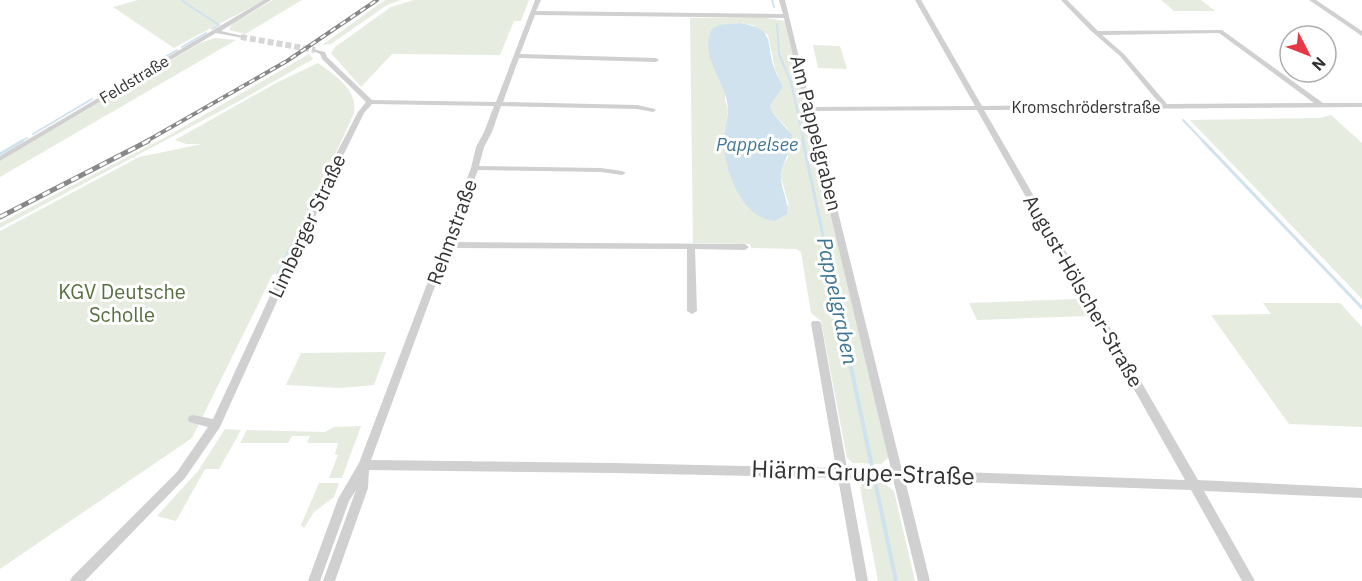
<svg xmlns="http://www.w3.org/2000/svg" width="1362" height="581" viewBox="0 0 1362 581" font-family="'IBM Plex Sans',sans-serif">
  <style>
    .green { fill: #e6ecdf; fill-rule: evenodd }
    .water { fill: #cfe2ee }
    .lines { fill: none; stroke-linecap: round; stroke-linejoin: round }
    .stream-far2 { stroke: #cfe2ee; stroke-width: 2 }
    .stream-far1 { stroke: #cfe2ee; stroke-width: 3 }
    .stream { stroke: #cfe2ee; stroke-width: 4 }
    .street-tunnel { stroke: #d6d6d6; stroke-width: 6; stroke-dasharray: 6 3; stroke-linecap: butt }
    .street { fill: #d0d0d0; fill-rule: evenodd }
    .rail-far1-casing { stroke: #888; stroke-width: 4 }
    .rail-casing { stroke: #888; stroke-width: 5 }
    .rail-far1 { stroke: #fff; stroke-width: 2; stroke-dasharray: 6; stroke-linecap: butt }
    .rail { stroke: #fff; stroke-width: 3; stroke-dasharray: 8; stroke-linecap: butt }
    .labels { text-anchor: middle; stroke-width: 6; stroke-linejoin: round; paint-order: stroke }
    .far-street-label { font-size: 16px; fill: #333; stroke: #fff }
    .far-water-label { font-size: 18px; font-style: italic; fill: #3f7597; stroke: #fff }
    .street-label { font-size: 20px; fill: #333; stroke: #fff }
    .park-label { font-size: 20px; fill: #56703f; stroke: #fff }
    .water-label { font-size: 21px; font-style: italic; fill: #3f7597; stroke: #fff }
    .near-street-label { font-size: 24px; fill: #333; stroke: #fff }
  </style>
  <rect width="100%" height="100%" fill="#fff"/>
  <path class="green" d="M138,0H265C234,17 204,31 174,48L113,7Z
    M273,0H302L245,34L229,30L232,24Z
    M385,0H401L387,5L331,44L322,45Z
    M414,0H529L521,21H514L500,55L392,54L361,87L331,53L335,47L391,7Z
    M1161,0H1201L1215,11H1174Z
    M760,17L785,21L889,457L881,464L853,463L847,458L821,321L811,313L801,252L796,249L751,248L750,244L693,243L690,18ZM739,23L753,25L768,35L775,69L783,87L770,106L772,112L788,129V157L783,166L781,177L789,206L724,145L728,109L725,100L728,24Z
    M215,38L236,40L0,177V161L200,43Z
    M813,45L840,46L847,69L818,68Z
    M309,54L313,59L243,99L0,228V223L166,137Z
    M318,63C336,76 358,90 354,113L281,273L273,274L192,438L0,569V231L139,157L202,144H186L175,140L276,83Z
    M1331,115L1362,143V299L1190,120L1319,118Z
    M1076,299L1087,316L977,320L969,303Z
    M1263,303H1340L1362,327V427L1289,424L1211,315L1271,314Z
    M386,352L374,385L341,388L286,385L301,353Z
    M361,426L342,478H329L338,455L335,454L338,443H307L310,436H292L288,443H240L247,430L325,432L334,427Z
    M225,429L241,430L219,469H205L176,521L157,516L198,471Z
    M319,483H339L334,497L314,512L304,528L301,525Z
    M863,483H884L894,491L915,581H878L860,487Z"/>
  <path class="water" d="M739,23C778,29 764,41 775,70C777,76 781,81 783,87L770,106L772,112L792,135C793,151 781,162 781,177C781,190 789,201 787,214L775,221C743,219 726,174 724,146C723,134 728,121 728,109C727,81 698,58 712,29L719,25Z"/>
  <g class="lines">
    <path class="stream-far2" d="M181,0L219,25L212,29
      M772,0L774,7
      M777,24L779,54L791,82L804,142
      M182,47L206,33
      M165,57L177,50
      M98,96L160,60
      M1183,120L1204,142
      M33,134L92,99
      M20,142L27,138"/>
    <path class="stream-far1" d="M803,141L843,331
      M1203,141L1362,308
      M0,154L22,141
      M314,200L318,191
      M309,209L313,202
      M303,223L308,212
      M297,235L301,226
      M283,262L295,240
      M278,274L282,266"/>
    <path class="stream" d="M843,329L896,581"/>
    <path class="street-tunnel" d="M241,37L315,50"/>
    <path class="street" d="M264,0H271L221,31L243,36V38L216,33L0,161V156Z
      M535,0H541L536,11L783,14L779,0H785L811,107L975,106L915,0H921L982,106L1160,104L1120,56L1090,30L1061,0H1067L1098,31L1222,30L1323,103H1362V107L984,110L1198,480L1362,488V498L1204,491L1255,581H1242L1191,490L905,480L930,581H918L893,479L849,478L868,581H856L838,478L614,473L369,470L368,488L335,581H323L356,490L349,501L320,581H308L338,499L359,463L471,168L476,147L484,132L494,106L372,104L364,113L342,158L220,427L185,478L85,581H70L72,577L177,472L208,427L189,422L188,419L189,416L193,415L213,419L334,158L358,112L366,102L322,59L320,54L313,51V49L325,52L327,57L372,100L496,102ZM535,15L784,18L891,469L847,468L821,323L819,321H813L811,323L836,468L614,463L371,460L449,248L687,249V311L692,314L697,311L695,249L745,250L749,247L745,244L451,242L478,170L601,172L622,175L626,173L622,171L601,168L479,166L484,147L492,132L501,106L637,109L653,112L656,110L655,109L637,105L503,102L519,58L656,62L659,60L656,58L520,54ZM1219,33L1314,103L1167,104L1124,54L1102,35ZM977,110L1185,480L902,470L813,111Z
      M1309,0H1316L1362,31V36Z"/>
    <defs>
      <path id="rail-far1" d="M145,142L287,61L377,0"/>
      <path id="rail" d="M0,217L148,141"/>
    </defs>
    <use href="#rail-far1" class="rail-far1-casing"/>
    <use href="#rail" class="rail-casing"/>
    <use href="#rail-far1" class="rail-far1"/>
    <use href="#rail" class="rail"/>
  </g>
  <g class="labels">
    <g class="far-street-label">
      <text transform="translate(134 79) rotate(-31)" y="6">Feldstraße</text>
      <text x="1086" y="113">Kromschröderstraße</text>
    </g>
    <g class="far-water-label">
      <text x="757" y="151">Pappelsee</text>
    </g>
    <g class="street-label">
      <text transform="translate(816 133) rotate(76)" y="7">Am Pappelgraben</text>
      <text transform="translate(307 226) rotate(-65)" y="7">Limberger Straße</text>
      <text transform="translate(452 232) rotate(-70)" y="7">Rehmstraße</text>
      <text transform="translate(1083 291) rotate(60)" y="7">August-Hölscher-Straße</text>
    </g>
    <g class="park-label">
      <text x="122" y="299">KGV Deutsche<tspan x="122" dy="23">Scholle</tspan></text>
    </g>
    <g class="water-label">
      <text transform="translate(837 301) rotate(78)" y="7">Pappelgraben</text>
    </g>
    <g class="near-street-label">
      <text transform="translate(863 473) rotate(2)" y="8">Hiärm-Grupe-Straße</text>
    </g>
  </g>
  <g transform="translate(1308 54) rotate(132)"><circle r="28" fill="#ffffff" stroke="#adadad" stroke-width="1.5"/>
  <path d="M0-4.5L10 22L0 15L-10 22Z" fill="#e63946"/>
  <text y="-9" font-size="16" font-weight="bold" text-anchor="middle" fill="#333333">N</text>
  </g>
</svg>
